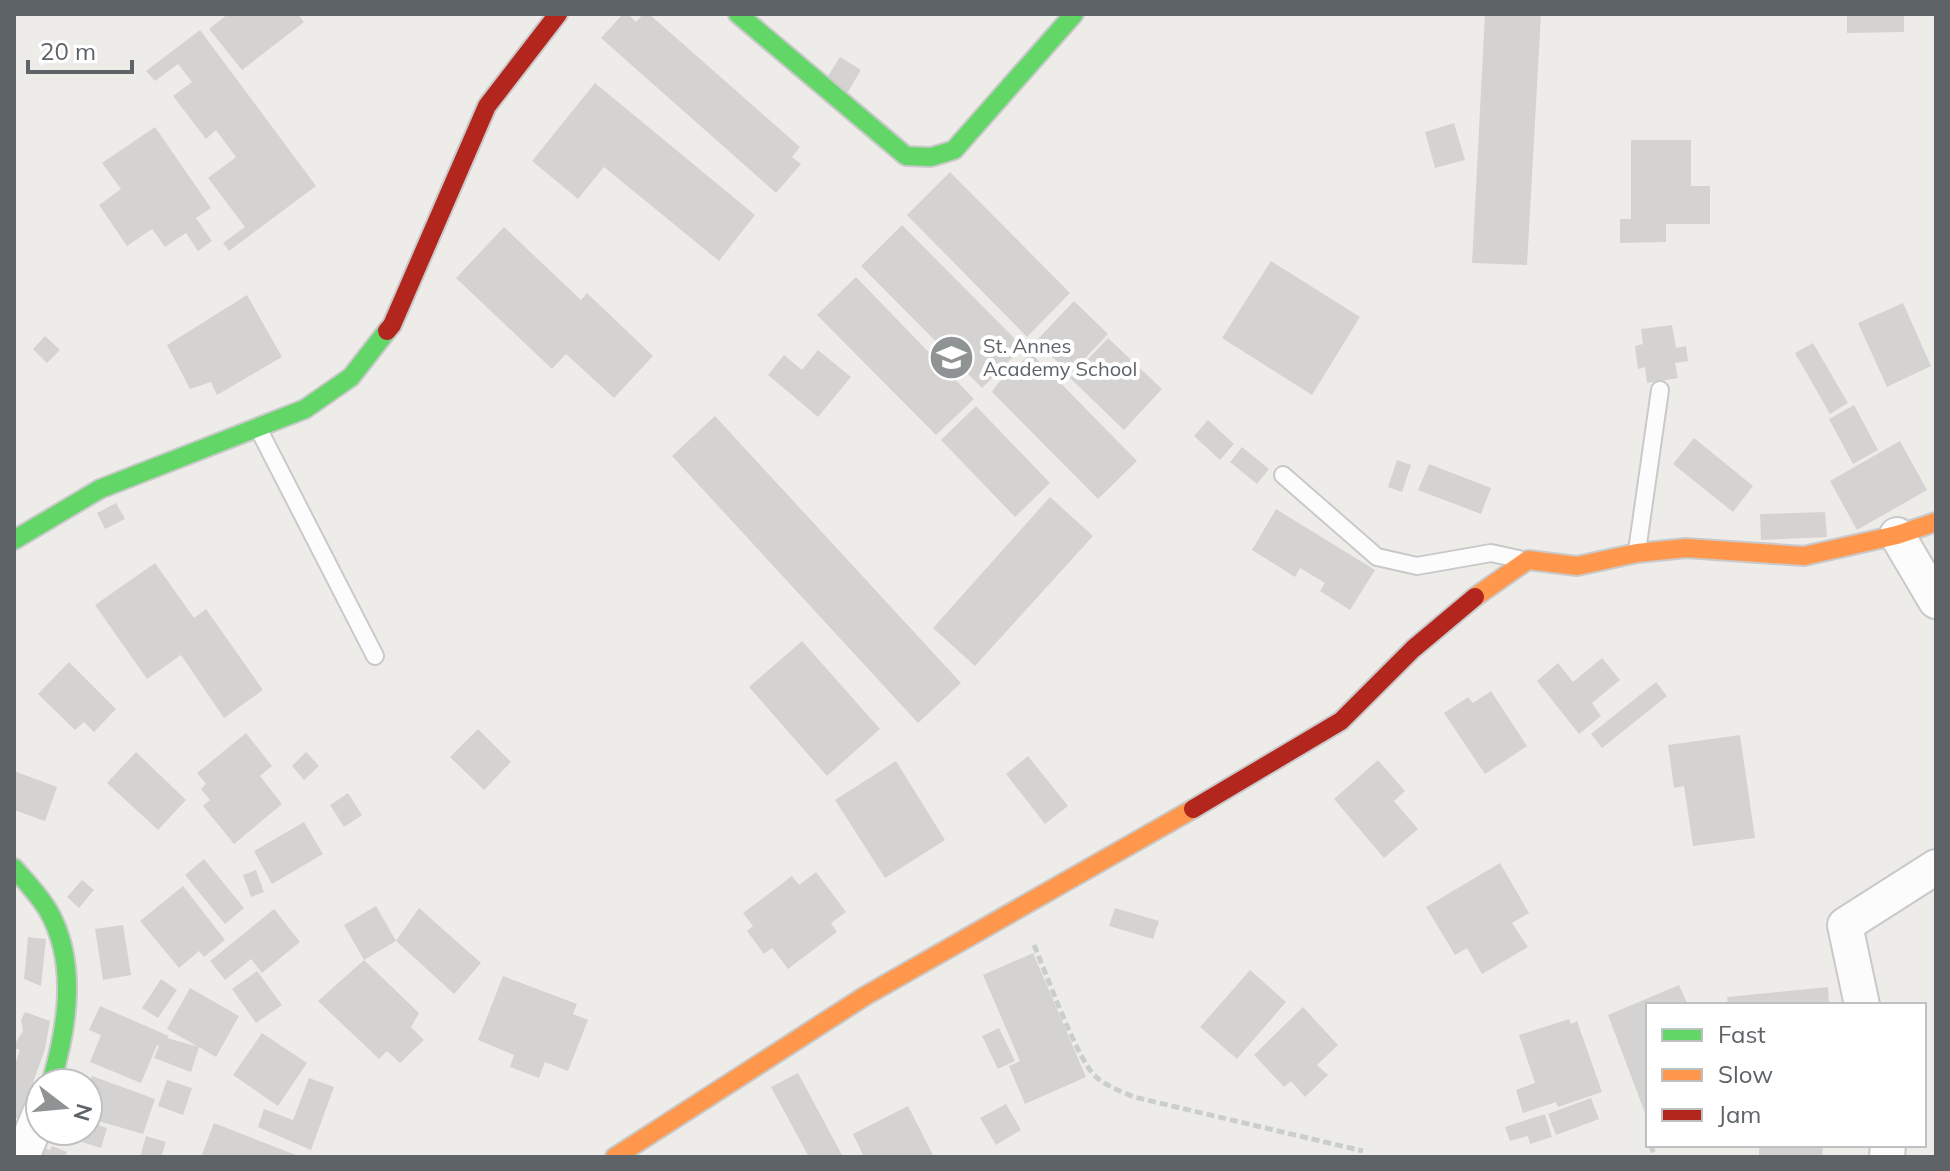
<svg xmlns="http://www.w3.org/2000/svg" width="1950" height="1171" viewBox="0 0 1950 1171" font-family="Mulish,sans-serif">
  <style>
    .building { fill: #d5d3d1 }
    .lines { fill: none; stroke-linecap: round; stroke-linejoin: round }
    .lane-casing { stroke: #c9c9ca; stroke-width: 20 }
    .street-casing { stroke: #c9c9ca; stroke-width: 38 }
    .fast-casing { stroke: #c9c9ca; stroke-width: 22 }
    .slow-casing { stroke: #c9c9ca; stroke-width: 22 }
    .jam-casing { stroke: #c9c9ca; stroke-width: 22 }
    .path { stroke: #cacfcb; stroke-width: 5; stroke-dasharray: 8 4; stroke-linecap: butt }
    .lane { stroke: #fcfcfc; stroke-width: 16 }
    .street { stroke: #fcfcfc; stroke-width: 34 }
    .fast { stroke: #63d668; stroke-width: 18 }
    .slow { stroke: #ff974d; stroke-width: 18 }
    .jam { stroke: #b3261e; stroke-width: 18 }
    .labels { text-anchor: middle; stroke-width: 8; stroke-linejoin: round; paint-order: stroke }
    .poi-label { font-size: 20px; fill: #5d6367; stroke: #fff; text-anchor: start }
  </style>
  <rect width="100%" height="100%" fill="#eeece9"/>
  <path class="building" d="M228,14H298L304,22L242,70L209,29Z
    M623,14H628L636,22L643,14H649L800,147L792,157L801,164L776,193L601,38Z
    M1485,14H1541L1527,265L1472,263Z
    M1847,14H1904V32L1847,33Z
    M200,30L316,186L229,251L223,243L245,227L208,178L236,157L216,130L206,139L173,96L192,82L178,64L155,81L146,71Z
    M840,57L861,70L845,97L823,84Z
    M595,83L755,215L719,261L604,167L578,199L532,161Z
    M1454,123L1465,160L1435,168L1425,132Z
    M155,127L211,208L196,218L212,241L198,251L186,233L165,247L152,229L127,246L99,205L121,189L102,163Z
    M1631,140H1691V186H1710V224H1666V242L1620,243V219H1631Z
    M950,172L1070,293L1027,337L907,215Z
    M902,225L1023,347L982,388L861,266Z
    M504,227L581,300L587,293L653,356L614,398L566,354L552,369L456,278Z
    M1271,261L1360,317L1312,395L1222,338Z
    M856,277L974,399L936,435L817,315Z
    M247,295L282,357L217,395L211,382L190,389L167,345Z
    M1074,301L1108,334L1070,374L1036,341Z
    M1903,303L1931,366L1887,387L1858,323Z
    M1672,325L1676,348L1686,346L1688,361L1675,363L1678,378L1647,383L1645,367L1638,369L1635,346L1643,344L1641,329Z
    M45,336L60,350L47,363L33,349Z
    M1108,338L1162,389L1124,430L1070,378Z
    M1813,343L1848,403L1830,414L1795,353Z
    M818,350L851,377L818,417L768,375L784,355L802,370Z
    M1031,353L1137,461L1098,499L992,392L998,383Z
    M1854,405L1878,450L1853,464L1829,419Z
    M976,406L1050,483L1015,517L941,440Z
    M715,416L961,683L918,723L672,456Z
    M1208,420L1234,444L1220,460L1194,436Z
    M1694,438L1753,486L1733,512L1673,464Z
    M1900,441L1927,490L1857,530L1830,481Z
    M1242,447L1269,469L1257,484L1230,462Z
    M1397,460L1411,465L1402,492L1388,487Z
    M1429,464L1491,488L1481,514L1418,490Z
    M1050,497L1093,536L975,666L933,628Z
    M116,503L125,519L105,529L97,513Z
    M1276,509L1375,570L1350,610L1320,591L1325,583L1300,568L1295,577L1252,550Z
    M1825,512L1827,537L1761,540L1760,514Z
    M155,563L194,618L206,609L263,690L224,718L181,655L147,679L95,605Z
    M802,641L880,729L827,776L749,687Z
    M1602,658L1620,680L1592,703L1601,716L1579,734L1537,681L1558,663L1573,682Z
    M69,662L116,709L94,732L84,722L75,730L38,694Z
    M1656,682L1667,696L1602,748L1591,734Z
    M1491,691L1527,746L1485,774L1444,713L1468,697L1473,703Z
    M478,729L511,762L484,790L450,757Z
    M246,733L272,766L260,776L282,804L234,844L203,806L210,800L201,789L206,784L197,773Z
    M1740,735L1755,838L1693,846L1684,786L1674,788L1668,745Z
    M136,752L186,800L158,830L107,783Z
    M306,752L319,766L304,780L292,766Z
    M1028,756L1068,806L1045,824L1006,774Z
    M1378,760L1405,791L1394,801L1418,829L1384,858L1334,799Z
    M896,761L945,840L885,878L835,800Z
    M14,771L57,787L45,821L14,810Z
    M348,793L362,815L344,827L330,805Z
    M304,822L323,854L272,884L254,851Z
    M204,859L244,908L225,924L185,875Z
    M1500,863L1529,913L1512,923L1528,947L1482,974L1467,948L1455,955L1426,907Z
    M256,870L264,892L251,897L243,875Z
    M816,872L846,912L831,923L837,932L788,969L772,948L764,954L747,931L753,926L743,913L792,876L799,885Z
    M82,880L94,890L79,908L67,897Z
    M183,886L225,940L204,957L199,951L179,968L140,921Z
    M376,906L396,941L364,960L419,1013L411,1027L424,1040L400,1063L387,1051L379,1059L318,1001L364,960L344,925Z
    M419,908L481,963L454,994L396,941Z
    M1115,908L1159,921L1153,939L1109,926Z
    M274,909L300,942L262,973L251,959L225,980L210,961Z
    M123,925L131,975L103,980L95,929Z
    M28,937L46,939L41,986L24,979Z
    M1033,953L1086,1077L1025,1104L1009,1066L1020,1061L983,975Z
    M1250,970L1286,1002L1237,1059L1200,1027Z
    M257,971L282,1005L256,1023L232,989Z
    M503,976L577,1004L573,1014L588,1020L568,1071L545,1062L539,1078L510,1067L514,1055L478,1040Z
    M161,979L177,990L158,1018L142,1008Z
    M1679,985L1688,1005H1648V1121L1608,1015Z
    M1828,987L1829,1005H1728L1727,997Z
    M190,988L239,1016L216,1057L167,1029Z
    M100,1006L169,1036L167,1038L199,1047L191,1072L154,1058L159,1046L157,1045L141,1083L90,1062L101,1035L89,1030Z
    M1303,1007L1338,1045L1317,1065L1328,1075L1305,1097L1291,1081L1284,1087L1254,1055Z
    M25,1012L50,1021L45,1049L20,1119L14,1117V1067L20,1050L14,1048V1045L23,1031L21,1020Z
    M1569,1019L1571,1024L1577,1021L1602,1092L1558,1107L1556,1102L1523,1113L1516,1090L1535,1083L1519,1035Z
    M999,1028L1015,1061L998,1069L982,1036Z
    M262,1033L307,1063L278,1106L233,1075Z
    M798,1073L843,1157H809L771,1087Z
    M92,1076L155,1099L143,1134L88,1118V1083H82L83,1078L90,1080Z
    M309,1078L334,1087L311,1150L258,1127L264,1109L293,1120Z
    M167,1080L192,1088L183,1115L158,1106Z
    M1591,1098L1599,1119L1556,1135L1548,1114Z
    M1006,1104L1021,1130L996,1145L980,1118Z
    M908,1106L934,1157H864L853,1134Z
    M1545,1114L1552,1137L1530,1144L1528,1136L1510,1141L1505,1127Z
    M88,1122L107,1128L101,1148L56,1134L57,1131H88Z
    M214,1123L301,1157H201Z
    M146,1136L166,1142L161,1157H140Z
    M1780,1145L1823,1147L1822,1157H1759V1147Z
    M52,1146L67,1152L65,1157H40L44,1148L50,1150Z"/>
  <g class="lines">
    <defs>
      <path id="lane" d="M258,428L375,656
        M1283,475L1377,557L1417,566L1491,553L1519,559
        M1637,551L1660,390"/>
      <path id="street" d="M1897,535L1936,601
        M1862,1005L1845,925L1936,867
        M22,1157L40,1113
        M1887,1157L1888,1145"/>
      <path id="fast" d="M738,14L906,156L931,157L954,150L1074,14
        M14,540L100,489L305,409L351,377L387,331
        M14,868C26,882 40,896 49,912C78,964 67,1029 51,1083"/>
      <path id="slow" d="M1475,597L1528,560L1577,566L1637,553L1686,548L1804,556L1897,535L1936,522
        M615,1157L865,996L1193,809"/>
      <path id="jam" d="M387,331L392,325L487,106L558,14
        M1193,809L1341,721L1413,649L1475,597"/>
    </defs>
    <use href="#lane" class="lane-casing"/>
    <use href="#street" class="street-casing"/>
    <use href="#fast" class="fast-casing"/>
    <use href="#slow" class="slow-casing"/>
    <use href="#jam" class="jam-casing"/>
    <path class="path" d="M1034,945C1046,973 1077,1059 1095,1076C1106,1086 1120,1091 1134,1097L1363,1151
      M1650,1145L1656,1157"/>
    <use href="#lane" class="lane"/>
    <use href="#street" class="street"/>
    <use href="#fast" class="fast"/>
    <use href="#slow" class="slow"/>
    <use href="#jam" class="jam"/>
  </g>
  <defs>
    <symbol id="school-disc" viewBox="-11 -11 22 22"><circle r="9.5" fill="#909394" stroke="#fff"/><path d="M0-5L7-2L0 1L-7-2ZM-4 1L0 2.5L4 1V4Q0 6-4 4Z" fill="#fff"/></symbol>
  </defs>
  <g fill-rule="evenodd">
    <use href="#school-disc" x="926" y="332" width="51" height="51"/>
  </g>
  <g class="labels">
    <g class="poi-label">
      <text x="983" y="353">St. Annes<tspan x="983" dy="23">Academy School</tspan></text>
    </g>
  </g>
  <rect width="1950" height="1171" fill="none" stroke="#5d6367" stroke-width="32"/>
  <rect x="1646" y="1003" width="280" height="144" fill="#ffffff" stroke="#bec1c2" stroke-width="2"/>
  <rect x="1662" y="1029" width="40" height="12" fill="#63d668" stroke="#bec1c2" stroke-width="2"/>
  <text x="1718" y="1043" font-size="24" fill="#5d6367">Fast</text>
  <rect x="1662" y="1069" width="40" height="12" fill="#ff974d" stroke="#bec1c2" stroke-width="2"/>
  <text x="1718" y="1083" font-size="24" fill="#5d6367">Slow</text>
  <rect x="1662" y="1109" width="40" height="12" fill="#b3261e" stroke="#bec1c2" stroke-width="2"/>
  <text x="1718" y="1123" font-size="24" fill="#5d6367">Jam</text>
  <g transform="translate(64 1107) rotate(106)"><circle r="38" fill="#ffffff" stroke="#bec1c2" stroke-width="2"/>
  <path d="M0-6L14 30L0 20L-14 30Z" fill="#909394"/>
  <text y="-12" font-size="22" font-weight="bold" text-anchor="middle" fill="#5d6367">N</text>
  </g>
  <path d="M28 60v12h104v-12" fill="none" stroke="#5d6367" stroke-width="4"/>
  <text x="40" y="60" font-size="24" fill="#5d6367" stroke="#ffffff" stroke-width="6" paint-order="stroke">20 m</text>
</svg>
